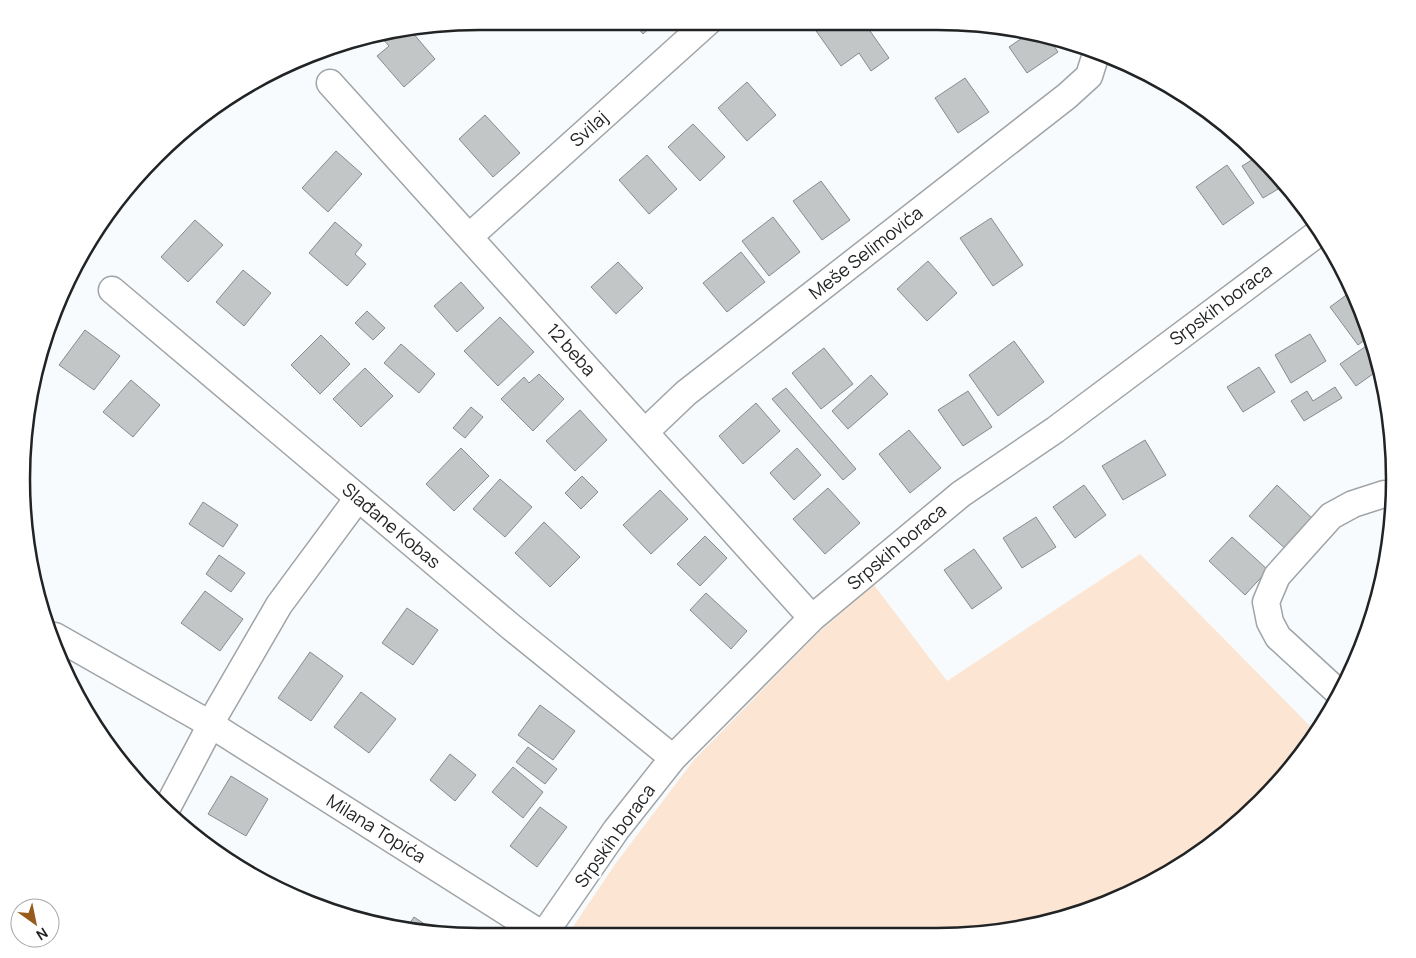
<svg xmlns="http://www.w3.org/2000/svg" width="1416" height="958" viewBox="0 0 1416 958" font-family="Manrope,sans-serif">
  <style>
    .green { fill: #fce6d3 }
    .building { fill: #c2c6c7; stroke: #878b8d }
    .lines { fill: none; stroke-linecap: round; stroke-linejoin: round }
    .minor-casing { stroke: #a0a4a6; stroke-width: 29 }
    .minor { stroke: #fff; stroke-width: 26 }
    .labels { text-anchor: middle; stroke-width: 4.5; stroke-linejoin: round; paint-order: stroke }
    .street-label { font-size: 18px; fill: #212324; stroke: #fff }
    .rim { fill: none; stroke: #212324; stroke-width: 2.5 }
  </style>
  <rect width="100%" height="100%" fill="#f7fbfd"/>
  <path class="green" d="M1140,554L1317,733L1261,802L1192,859L1112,902L1027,928L937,937H566L616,863L693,761L819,632L874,585L947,681Z"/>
  <path class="building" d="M632,21H657L643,34Z
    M809,21H863L889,58L871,71L859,53L841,66Z
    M412,32L435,59L404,87L377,56L389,46L381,37Z
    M1031,32L1048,37L1058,52L1027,73L1009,47Z
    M965,78L989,112L958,133L935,98Z
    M747,82L776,115L747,141L718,108Z
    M485,115L520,153L493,177L459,139Z
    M693,124L725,157L700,181L668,147Z
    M336,151L362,174L328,212L302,188Z
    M647,155L677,189L649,214L619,180Z
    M1260,155L1285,185L1263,198L1242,166Z
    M1227,165L1254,203L1223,225L1196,187Z
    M821,181L850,220L822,240L793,201Z
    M773,217L800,252L769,276L742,241Z
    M991,218L1023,265L993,286L960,238Z
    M195,220L223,245L188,282L161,257Z
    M335,222L362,245L355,254L366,264L347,286L309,253Z
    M741,252L765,282L727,312L703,283Z
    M928,261L957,293L927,321L897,289Z
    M618,262L643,288L616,314L591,287Z
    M243,270L271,293L244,326L216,302Z
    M461,282L484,308L457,332L434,306Z
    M1353,290L1360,304L1370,336L1358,345L1330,307Z
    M367,311L385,328L373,340L355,323Z
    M500,317L534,352L498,386L464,351Z
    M85,330L120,356L94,390L59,365Z
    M1310,334L1326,361L1291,383L1275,355Z
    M321,335L350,364L320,394L291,365Z
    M1014,341L1044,382L998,416L969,375Z
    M1372,342L1380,369L1356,386L1340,364Z
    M401,344L435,374L419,393L384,363Z
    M824,348L853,384L821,409L792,373Z
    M1259,367L1275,392L1243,412L1227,387Z
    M365,368L393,396L361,427L333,399Z
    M539,374L564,399L533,431L501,399L524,377L529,383Z
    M871,375L888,394L848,429L832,411Z
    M131,380L160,405L133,437L103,412Z
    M1335,387L1342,398L1304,421L1291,401L1307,391L1313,401Z
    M786,388L856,469L843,480L772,399Z
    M968,391L992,427L963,446L938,410Z
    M756,403L780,431L743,464L719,436Z
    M471,407L483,417L465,438L453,428Z
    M580,410L607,440L575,471L546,441Z
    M909,430L941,468L910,493L879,454Z
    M1145,440L1166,475L1123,500L1102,466Z
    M461,448L489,476L454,511L426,484Z
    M797,448L821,475L794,500L770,473Z
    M582,476L598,492L581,509L565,493Z
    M500,479L532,507L505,537L473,509Z
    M1084,485L1106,515L1075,538L1053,507Z
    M1277,485L1315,521L1288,551L1249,516Z
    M828,488L860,523L825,554L793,519Z
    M660,490L688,519L651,554L623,525Z
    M203,502L238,525L223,547L189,524Z
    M1036,517L1056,547L1022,568L1003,538Z
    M544,522L580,557L550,587L515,553Z
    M705,536L727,558L700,586L677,564Z
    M1232,537L1268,570L1245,595L1209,561Z
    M974,549L1002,588L972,609L944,570Z
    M219,555L245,573L231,592L206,574Z
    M205,591L243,619L220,651L181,623Z
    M706,593L747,631L731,649L690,610Z
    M407,608L438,630L413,665L382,643Z
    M310,652L343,676L311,721L278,698Z
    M361,692L396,719L369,753L334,727Z
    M540,705L575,731L553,760L518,735Z
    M528,747L557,769L545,784L516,762Z
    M450,754L476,775L455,801L430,780Z
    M513,767L543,792L523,818L492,792Z
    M231,776L268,799L246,836L208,814Z
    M540,807L567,827L537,867L510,846Z
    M414,917L438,933L405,930Z"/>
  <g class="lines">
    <defs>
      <path id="minor" d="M330,83L812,618
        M469,237L709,21
        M112,290L510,626L673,758
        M645,432L686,393L1067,96L1089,76L1096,54
        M55,636L210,724L543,935
        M1339,693L1278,637L1270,622L1266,602L1277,576L1331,516L1353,504L1384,494
        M166,810L204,738L210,724L279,605L358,498
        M542,937L616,830L673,758L812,618L961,494L1055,430L1321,231"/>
    </defs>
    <use href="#minor" class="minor-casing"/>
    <use href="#minor" class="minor"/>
  </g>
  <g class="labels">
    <g class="street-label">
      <text transform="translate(589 129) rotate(-42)" y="6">Svilaj</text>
      <text transform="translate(866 253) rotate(-38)" y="6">Meše Selimovića</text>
      <text transform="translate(1221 305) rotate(-37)" y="6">Srpskih boraca</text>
      <text transform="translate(571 350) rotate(48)" y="6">12 beba</text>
      <text transform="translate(391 526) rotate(40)" y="6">Slađane Kobas</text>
      <text transform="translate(897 547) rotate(-40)" y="6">Srpskih boraca</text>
      <text transform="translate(376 829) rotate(32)" y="6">Milana Topića</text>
      <text transform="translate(615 836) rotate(-54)" y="6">Srpskih boraca</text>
    </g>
  </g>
  <path d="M0 0H1416V958H0ZM479 30H937A449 449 0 0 1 1386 479V479A449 449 0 0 1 937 928H479A449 449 0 0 1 30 479V479A449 449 0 0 1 479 30Z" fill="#fff" fill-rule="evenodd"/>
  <path class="rim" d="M479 30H937A449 449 0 0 1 1386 479V479A449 449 0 0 1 937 928H479A449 449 0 0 1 30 479V479A449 449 0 0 1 479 30Z"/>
  <g transform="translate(35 923) rotate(147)"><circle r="24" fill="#ffffff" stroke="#a6a7a7"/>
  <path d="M0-4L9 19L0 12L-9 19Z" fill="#975c1c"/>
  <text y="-8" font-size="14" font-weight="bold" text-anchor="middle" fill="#212324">N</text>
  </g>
</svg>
